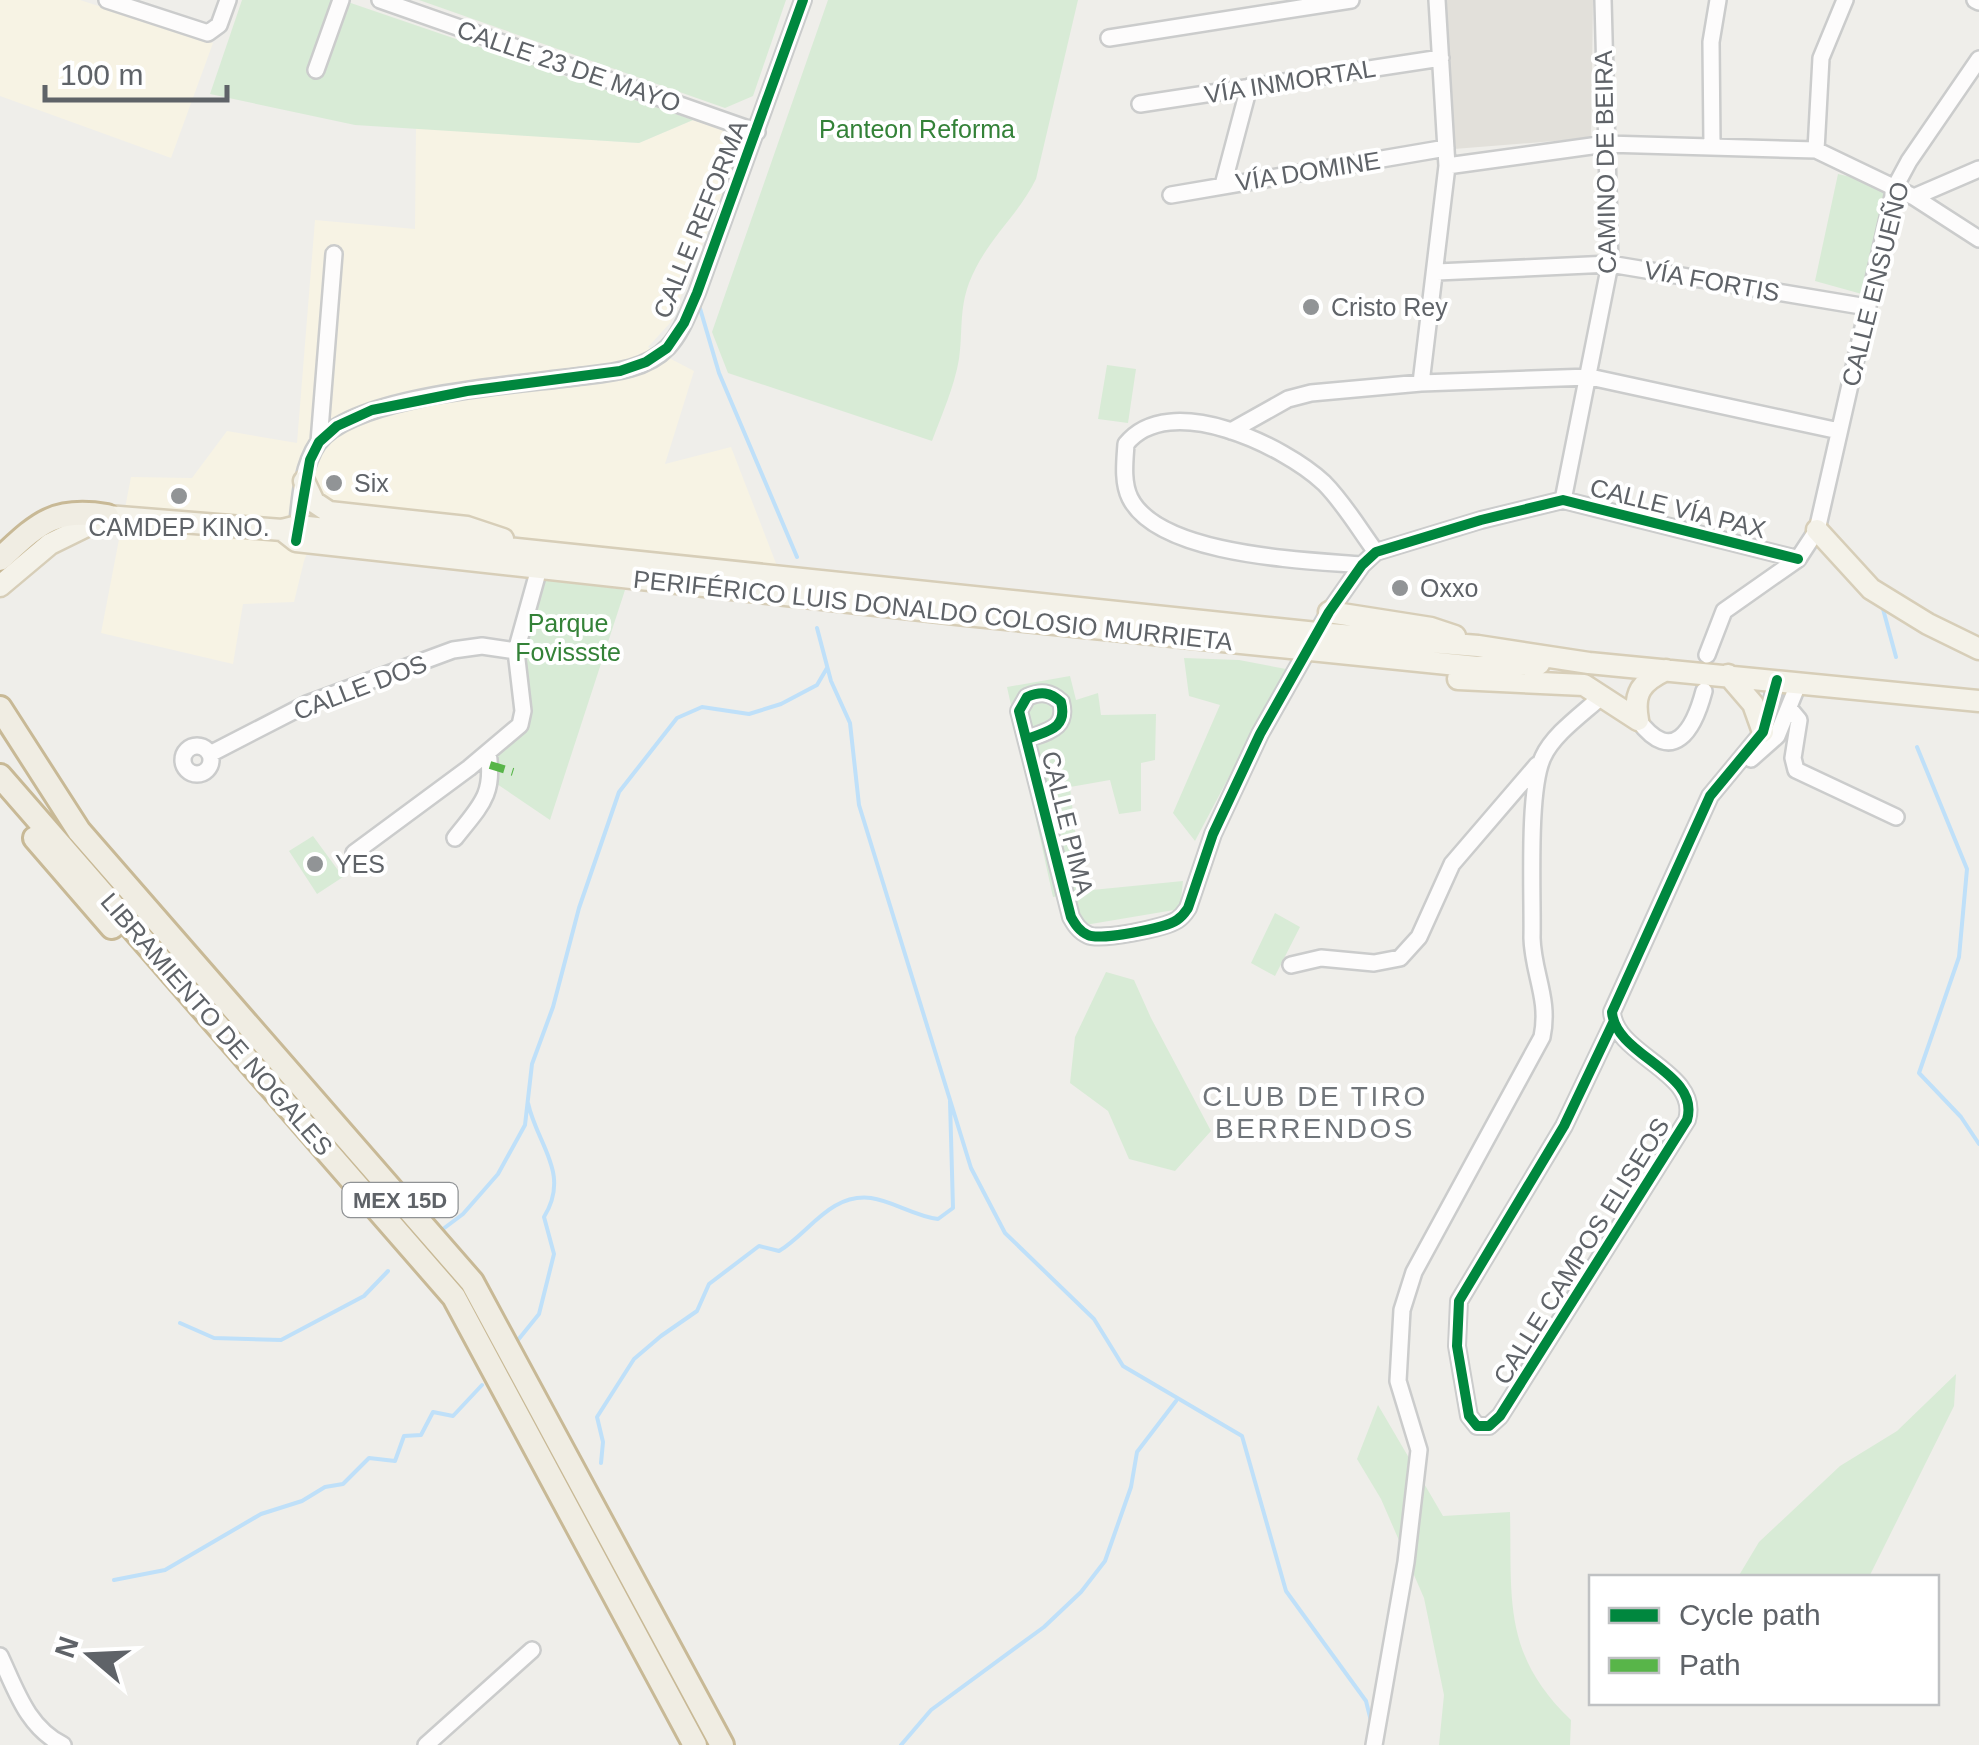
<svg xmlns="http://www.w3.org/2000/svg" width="1979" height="1745" viewBox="0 0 1979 1745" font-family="Arial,sans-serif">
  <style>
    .commercial { fill: #f7f3e4 }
    .education { fill: #e2e0da }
    .green { fill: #d8ebd6 }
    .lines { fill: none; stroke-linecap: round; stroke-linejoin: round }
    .stream { stroke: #bfe0f9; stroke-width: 4 }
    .minor-casing { stroke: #cbcccc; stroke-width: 20 }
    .major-casing { stroke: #d7ceb8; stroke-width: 25 }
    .highway-casing { stroke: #c8b996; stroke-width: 28 }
    .minor { stroke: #fdfcfc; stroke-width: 15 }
    .major { stroke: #f4f2e9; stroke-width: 20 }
    .highway { stroke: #f0ede3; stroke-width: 22 }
    .quiet { stroke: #58b549; stroke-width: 8; stroke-dasharray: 15 8; stroke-linecap: butt }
    .cycleway-casing { stroke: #fff; stroke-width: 16 }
    .cycleway { stroke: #00873e; stroke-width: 10 }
    .poi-dot { fill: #919496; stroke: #fff; stroke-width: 4 }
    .labels { text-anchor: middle; stroke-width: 8; stroke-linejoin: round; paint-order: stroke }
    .shield { fill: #fff; stroke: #8f9295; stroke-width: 2.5 }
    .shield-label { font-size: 22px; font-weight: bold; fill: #5f6368 }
    .street-label { font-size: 25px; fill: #5f6368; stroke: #fff }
    .park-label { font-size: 25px; fill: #348238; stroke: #fff }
    .poi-label { font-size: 25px; fill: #5f6368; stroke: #fff; text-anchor: start }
    .neighbourhood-label { font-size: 28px; letter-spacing: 2.5px; fill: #70757a; stroke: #fff }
  </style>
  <rect width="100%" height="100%" fill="#efeeea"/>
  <path class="commercial" d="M0,0H80L213,43L171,158L0,96Z
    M693,120L746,138L670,323L648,347L694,371L665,464L731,447L777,566L538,544L465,515L327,502L304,561L294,602L243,604L233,664L101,633L131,477L192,478L227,431L297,443L315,220L415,229L416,128L639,143Z"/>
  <path class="education" d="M1446,0H1593L1591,138L1454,149Z"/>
  <path class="green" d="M242,0H342L693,120L639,143L355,125L210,94Z
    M419,0H786L753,96L725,108Z
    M828,0H1078L1036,179C1016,219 987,238 969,283C959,310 963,332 959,359C954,388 942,414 932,441L728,373L712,332Z
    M1838,174L1895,187L1869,296L1815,281Z
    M1107,365L1136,369L1128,423L1098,419Z
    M544,578L625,590L550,820L497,784L492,755L528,710L525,640Z
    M1184,658L1239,660L1286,669L1195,841L1173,813L1220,705L1189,696Z
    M1070,676L1076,700L1098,693L1101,715L1156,714L1155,760L1141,763V811L1119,814L1110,780L1070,787L1082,891L1183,881L1180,909L1079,926L1075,897L1079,892L1053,897L1007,687Z
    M313,836L343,877L317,894L289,851Z
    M1275,913L1300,927L1275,976L1251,963Z
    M1106,972L1134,980L1151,1018L1211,1131L1175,1171L1129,1159L1108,1111L1070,1083L1075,1037Z
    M1956,1374L1954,1406L1869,1577H1738L1759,1542L1840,1466L1897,1431Z
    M1378,1405L1443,1516L1510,1512C1512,1599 1502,1654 1571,1720L1570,1745H1439L1444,1695L1424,1598L1381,1499L1357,1459Z"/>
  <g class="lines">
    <path class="stream" d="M699,305L719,373L797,557
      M1883,609L1896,657
      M817,628L831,681L850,723L859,805L971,1168L1005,1233L1094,1319L1123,1366L1242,1436L1286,1591L1366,1701L1371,1721
      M1917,747L1967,869L1959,957L1919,1073L1961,1117L1979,1144
      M443,1229L463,1214L498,1174L525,1125L532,1064L553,1007L579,908L619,792L677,718L702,707L749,714L781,704L817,685L827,668
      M180,1323L214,1338L281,1340L364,1296L388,1271
      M518,1340L539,1314L554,1254L544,1217C571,1173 537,1145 528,1103
      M601,1463L603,1442L597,1417L634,1359L661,1336L697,1311L709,1284L759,1246L779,1251C809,1233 830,1193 871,1198C893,1201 914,1216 938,1219L953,1208L950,1101
      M114,1580L165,1570L261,1514L302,1501L325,1487L343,1484L369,1458L395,1461L404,1436L421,1435L433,1412L453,1416L482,1385
      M901,1745L931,1710L1044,1627L1081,1592L1105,1561L1131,1487L1137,1452L1176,1401"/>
    <defs>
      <path id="minor" d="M107,0L208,33L219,25L228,0
        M380,0L757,132
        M1975,0L1979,2
        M1109,38L1351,0
        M316,70L341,0
        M1140,104L1441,58
        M1712,145L1711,42L1718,0
        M1816,150L1821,58L1845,0
        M1447,166L1606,144L1816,150L1914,197L1979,239
        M1223,185L1249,87
        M1171,195L1446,148
        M1914,197L1979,169
        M1437,272L1610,264L1867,307
        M1421,383L1447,166L1437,0
        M1231,431L1288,399L1311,393L1421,383L1590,377L1839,431
        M319,442L334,254
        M1563,500L1610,264L1603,0
        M297,532C300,504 301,468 318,443C353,395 515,385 575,377C606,373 644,372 668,347C682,332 689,311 697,293L803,0
        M1362,565C1304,560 1159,556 1130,498C1122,482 1125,460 1126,444C1169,390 1285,446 1324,483C1344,503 1359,529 1376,552
        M1707,655L1724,611L1798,559L1817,530L1895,187L1909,161L1979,59
        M1789,708L1799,720L1793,758L1796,770L1896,817
        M1638,720C1673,767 1694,729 1704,691
        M1027,739C1047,731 1068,729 1061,702C1050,692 1041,691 1027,697L1019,711L1071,917C1075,924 1079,931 1088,935C1100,941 1165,928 1177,920C1183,916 1184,914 1188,908L1213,834L1260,734L1329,612L1362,565L1376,552L1481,520L1563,500L1798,559
        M183 760a14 14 0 1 1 28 0a14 14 0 1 1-28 0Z
        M210,754L307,704L453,650L482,646L516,651
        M1751,759L1777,736L1799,682
        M455,838C480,806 495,795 488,753
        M354,853L469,768L520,725L523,711L516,651L542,558
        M1291,965L1321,958L1374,963L1400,958L1419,937L1452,864L1537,765
        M1613,1023L1564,1126L1459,1301L1457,1346L1469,1416L1477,1426H1489L1500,1416L1687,1120C1701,1072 1615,1056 1612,1012L1710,796L1763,732L1777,680
        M0,1656C16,1690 27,1727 63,1745
        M426,1745L532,1650
        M1374,1745L1406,1562L1419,1450L1398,1381L1402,1310L1414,1272L1542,1037C1550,999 1533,974 1532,938C1533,896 1527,791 1543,757C1554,733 1584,713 1603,695"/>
      <path id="major" d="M304,481L314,502L329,512L467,527L503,539
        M282,530L296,541L966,615L1477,667L1539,664
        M1817,530L1871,589L1928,624L1979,649
        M0,586L50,544L107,516L282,530L298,526L1317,633L1478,646L1589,663L1979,701
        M1329,612L1431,628L1455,636
        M1728,675L1753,704L1763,732
        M1458,679L1584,685L1638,720
        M1638,720C1633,693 1641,682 1666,670"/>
      <path id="highway" d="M0,559C38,524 53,507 107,516
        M0,708L79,831L472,1282L722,1745
        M0,776L454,1297L695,1745
        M35,838L112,927"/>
    </defs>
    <use href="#minor" class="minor-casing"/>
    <use href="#major" class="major-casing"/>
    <use href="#highway" class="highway-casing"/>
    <use href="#minor" class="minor"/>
    <use href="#major" class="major"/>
    <use href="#highway" class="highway"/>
    <path class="quiet" d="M490,765L513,772"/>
    <defs>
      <path id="cycleway" d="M296,541L310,460L319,442L337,426L372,410L467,391L620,371L646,362L667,348L684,323L697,293L803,0
        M1027,739C1047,731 1068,729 1061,702C1050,692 1041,691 1027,697L1019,711L1071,917C1075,924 1079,931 1088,935C1100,941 1165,928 1177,920C1183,916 1184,914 1188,908L1213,834L1260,734L1329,612L1362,565L1376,552L1481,520L1563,500L1798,559
        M1613,1023L1564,1126L1459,1301L1457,1346L1469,1416L1477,1426H1489L1500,1416L1687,1120C1701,1072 1615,1056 1612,1012L1710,796L1763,732L1777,680"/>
    </defs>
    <use href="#cycleway" class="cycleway-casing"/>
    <use href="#cycleway" class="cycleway"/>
  </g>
  <g class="poi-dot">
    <circle cx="1311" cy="307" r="10"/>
    <circle cx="334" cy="483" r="10"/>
    <circle cx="179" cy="496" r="10"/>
    <circle cx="1400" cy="588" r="10"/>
    <circle cx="315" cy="864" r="10"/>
  </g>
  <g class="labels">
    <rect class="shield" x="342.5" y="1183" width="115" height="34" rx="8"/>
    <g class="shield-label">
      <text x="400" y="1208">MEX 15D</text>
    </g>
    <g class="street-label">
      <text transform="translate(569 66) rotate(19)" y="9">CALLE 23 DE MAYO</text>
      <text transform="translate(1290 81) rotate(-9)" y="9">VÍA INMORTAL</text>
      <text transform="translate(1605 162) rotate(-91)" y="9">CAMINO DE BEIRA</text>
      <text transform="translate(1308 171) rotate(-9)" y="9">VÍA DOMINE</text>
      <text transform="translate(700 219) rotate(-68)" y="9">CALLE REFORMA</text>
      <text transform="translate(1712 281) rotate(10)" y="9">VÍA FORTIS</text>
      <text transform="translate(1875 284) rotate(-76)" y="9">CALLE ENSUEÑO</text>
      <text transform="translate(1678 508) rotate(14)" y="9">CALLE VÍA PAX</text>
      <text transform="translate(933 610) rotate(6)" y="9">PERIFÉRICO LUIS DONALDO COLOSIO MURRIETA</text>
      <text transform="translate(360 687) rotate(-21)" y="9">CALLE DOS</text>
      <text transform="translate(1068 823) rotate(76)" y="9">CALLE PIMA</text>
      <text transform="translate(217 1024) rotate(49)" y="9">LIBRAMIENTO DE NOGALES</text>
      <text transform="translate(1581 1251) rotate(-58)" y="9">CALLE CAMPOS ELISEOS</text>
    </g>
    <g class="park-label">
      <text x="917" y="138">Panteon Reforma</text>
      <text x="568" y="632">Parque<tspan x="568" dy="29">Fovissste</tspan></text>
    </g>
    <g class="poi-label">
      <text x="1331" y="316">Cristo Rey</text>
      <text x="354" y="492">Six</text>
      <text x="179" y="536" text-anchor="middle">CAMDEP KINO.</text>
      <text x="1420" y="597">Oxxo</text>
      <text x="335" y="873">YES</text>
    </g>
    <g class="neighbourhood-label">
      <text x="1315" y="1106">CLUB DE TIRO<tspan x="1315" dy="32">BERRENDOS</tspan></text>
    </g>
  </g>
  <rect x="1589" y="1575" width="350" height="130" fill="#ffffff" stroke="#bfc1c3" stroke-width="2.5"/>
  <rect x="1609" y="1608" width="50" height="15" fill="#00873e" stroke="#bfc1c3" stroke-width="2.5"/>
  <text x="1679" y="1625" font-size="30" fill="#5f6368">Cycle path</text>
  <rect x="1609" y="1658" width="50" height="15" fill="#58b549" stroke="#bfc1c3" stroke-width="2.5"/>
  <text x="1679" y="1675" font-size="30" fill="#5f6368">Path</text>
  <g transform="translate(90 1655) rotate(289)" stroke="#ffffff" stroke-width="8" paint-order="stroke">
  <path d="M0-8L18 38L0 25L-18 38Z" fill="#5f6368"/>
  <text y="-15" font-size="28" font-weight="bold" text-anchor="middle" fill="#5f6368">N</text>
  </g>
  <path d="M45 85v15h182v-15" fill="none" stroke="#5f6368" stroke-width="5"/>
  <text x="60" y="85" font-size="30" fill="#5f6368" stroke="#ffffff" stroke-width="8" paint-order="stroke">100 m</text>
</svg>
